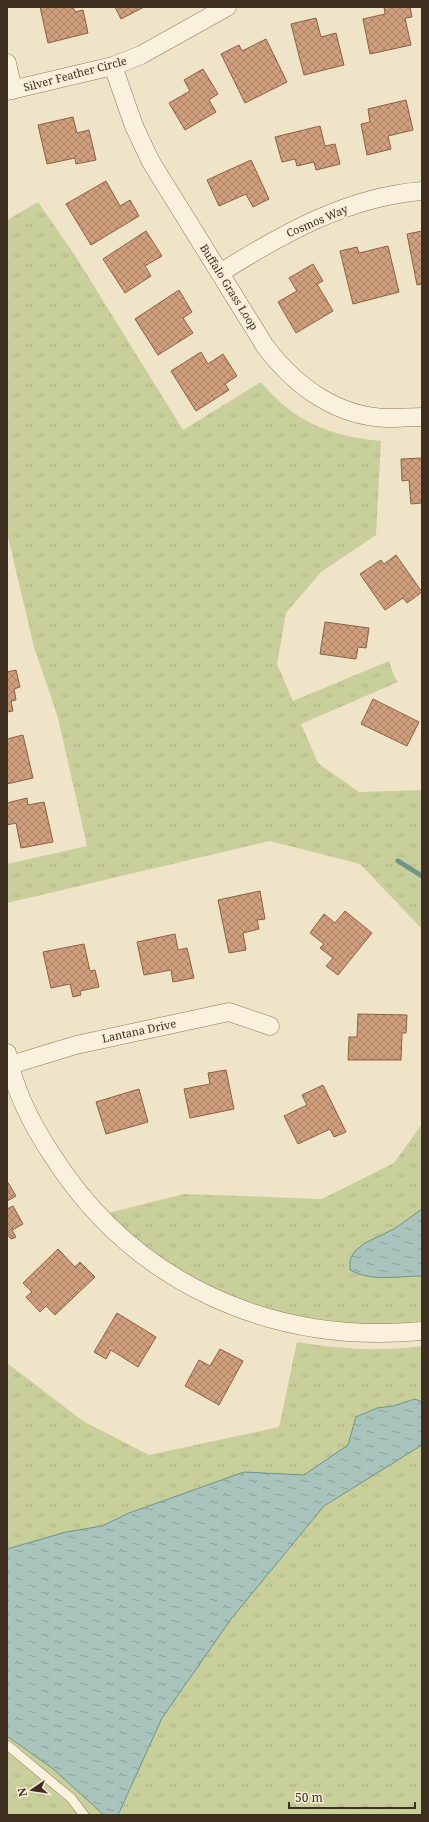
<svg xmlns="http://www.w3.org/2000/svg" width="429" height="1822" viewBox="0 0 429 1822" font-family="'Noto Serif',serif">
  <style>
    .grass { fill: url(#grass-tufts) }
    .water { fill: url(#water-ripples); stroke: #6f938a }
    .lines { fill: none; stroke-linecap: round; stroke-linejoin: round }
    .stream { stroke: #6f938a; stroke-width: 5 }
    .building { fill: url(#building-cross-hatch); stroke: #8d5f41 }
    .service-casing { stroke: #8d765c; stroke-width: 10 }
    .minor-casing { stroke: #8d765c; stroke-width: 19 }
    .service { stroke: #faf1dc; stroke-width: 9 }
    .minor { stroke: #faf1dc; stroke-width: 18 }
    .labels { text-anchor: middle; stroke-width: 4; stroke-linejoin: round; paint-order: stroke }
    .street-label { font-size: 11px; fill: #3d2e20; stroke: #f7eed8 }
  </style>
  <defs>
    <pattern id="grass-tufts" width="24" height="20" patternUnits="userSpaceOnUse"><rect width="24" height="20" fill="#c9cf9b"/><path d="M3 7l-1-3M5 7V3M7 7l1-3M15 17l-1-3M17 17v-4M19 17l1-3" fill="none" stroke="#aeb285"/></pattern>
    <pattern id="water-ripples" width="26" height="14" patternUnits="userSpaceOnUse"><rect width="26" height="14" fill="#a9c4bc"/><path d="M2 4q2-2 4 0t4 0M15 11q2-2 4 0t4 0" fill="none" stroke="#8ba098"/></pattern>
    <pattern id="building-cross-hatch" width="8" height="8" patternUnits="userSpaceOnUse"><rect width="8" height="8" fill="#cf9f7d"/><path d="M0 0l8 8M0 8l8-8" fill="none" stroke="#a98266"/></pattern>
  </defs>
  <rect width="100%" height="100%" fill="#f0e4c8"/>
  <path class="grass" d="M38,202L76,257L183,430L261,382C294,422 330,436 381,441L376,535L321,572L286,613L277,664L293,701L389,661L394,676L398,682L301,724L318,763L359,792L422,790V929L360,864L270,841L7,903V864L87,846L58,718L34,647L7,533V220Z
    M422,1124V1321C336,1335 239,1310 166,1262C146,1248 127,1229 108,1213L184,1194L322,1199L394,1163Z
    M297,1342C339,1349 379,1352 422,1346V1815H7V1363L83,1421L149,1455L279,1427Z"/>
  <path class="water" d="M422,1209V1276C399,1276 371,1282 350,1270V1260L355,1251L365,1243L394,1229Z
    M415,1399L422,1402V1445L324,1506L231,1619L162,1718L118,1815H104L52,1768L7,1736V1549L66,1532L102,1526L129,1513L244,1472L304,1475L348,1445L356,1417L377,1408L393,1406Z"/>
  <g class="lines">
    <path class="stream" d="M398,861L422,876"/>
  </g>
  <path class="building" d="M40,7H73L75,12L83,10L88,33L48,43Z
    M115,7H144L121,19Z
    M384,7H410L412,17L405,18L411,45L370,54L363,19L385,14Z
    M316,18L321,37L336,33L344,65L304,75L291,24Z
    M266,39L287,82L245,103L221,54L239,45L242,51Z
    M203,69L218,94L209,100L216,112L185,130L169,103L190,91L184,80Z
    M406,100L413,130L388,136L391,149L367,155L361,124L370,122L368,109Z
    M73,117L77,133L89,130L96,160L76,164L75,158L47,164L38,125Z
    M320,126L325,146L335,144L340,164L316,170L314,162L297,166L295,159L282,162L275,137Z
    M251,160L269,199L253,207L246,194L219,206L207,180Z
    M106,181L120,206L130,200L139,216L91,245L66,204Z
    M146,231L162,256L145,266L151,276L125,293L103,259Z
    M422,231V284L417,285L407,234Z
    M388,246L399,292L353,304L340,251L357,247L359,253Z
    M313,264L323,281L317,284L333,311L296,333L278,302L297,291L289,278Z
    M179,290L192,312L183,318L193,333L158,355L135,319Z
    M201,352L208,364L223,354L237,376L225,384L229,390L196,411L171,371Z
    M422,458V503L411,504L409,480L402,481L401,459Z
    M396,555L422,592L407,603L403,598L385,610L360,574L381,560L384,564Z
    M325,622L369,628L366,648L358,647L356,659L320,654Z
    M16,670L20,687L14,689L16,700L11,701L13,711L7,712V672Z
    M373,699L419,722L407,746L361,724Z
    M23,735L33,778L7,784V739Z
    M27,798L28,805L44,802L53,842L21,848L16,823L7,825V803Z
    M260,891L265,919L257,920L259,929L243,933L246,950L229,953L218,900Z
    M345,911L372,933L338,975L326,966L333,958L320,948L324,944L310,933L324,914L335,923Z
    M175,934L178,950L187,948L194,978L173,982L171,970L144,975L137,942Z
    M84,944L90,971L95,970L99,987L80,991L81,995L73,997L70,984L51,988L43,952Z
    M358,1014L407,1015L406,1033H402L401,1060H348L349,1037H357Z
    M226,1070L234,1109L190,1118L184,1089L210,1084L208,1073Z
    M323,1085L346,1132L334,1137L330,1129L298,1144L284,1116L307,1105L302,1095Z
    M139,1089L148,1122L106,1134L96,1102Z
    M7,1181L16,1196L7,1201Z
    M13,1206L23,1224L12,1230L16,1237L11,1239L7,1234V1209Z
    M58,1249L75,1267L80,1262L95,1277L55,1315L46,1306L40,1312L26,1297L32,1292L23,1283Z
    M117,1313L156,1337L138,1367L111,1350L106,1359L94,1352Z
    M220,1349L243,1361L219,1405L185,1386L199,1360L210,1366Z"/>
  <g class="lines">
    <defs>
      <path id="service" d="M7,1745L71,1798L84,1815"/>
      <path id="minor" d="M7,63L13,90
        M113,66L134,126L151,162L265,346C295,386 337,417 388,418C399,418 411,417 422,417
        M7,91L113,66L141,55L227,7
        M220,273C282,234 347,197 422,191
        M7,1053C14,1089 32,1125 52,1155C134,1284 272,1345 422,1331
        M7,1066L76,1045L229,1012L270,1026"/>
    </defs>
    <use href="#service" class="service-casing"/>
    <use href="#minor" class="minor-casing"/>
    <use href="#service" class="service"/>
    <use href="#minor" class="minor"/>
  </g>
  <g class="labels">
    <g class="street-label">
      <text transform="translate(75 74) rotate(-15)" y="4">Silver Feather Circle</text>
      <text transform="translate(317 221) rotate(-23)" y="4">Cosmos Way</text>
      <text transform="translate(229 287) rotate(58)" y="4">Buffalo Grass Loop</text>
      <text transform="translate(139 1031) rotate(-12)" y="4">Lantana Drive</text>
    </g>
  </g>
  <rect width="429" height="1822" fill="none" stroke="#3d2e20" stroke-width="16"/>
  <g transform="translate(32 1790) rotate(257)" stroke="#f7eed8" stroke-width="3" paint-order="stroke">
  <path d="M0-3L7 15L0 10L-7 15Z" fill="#3d2e20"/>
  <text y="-6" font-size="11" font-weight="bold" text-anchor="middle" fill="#3d2e20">N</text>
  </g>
  <path d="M289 1802v6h126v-6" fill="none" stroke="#3d2e20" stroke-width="2"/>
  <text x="295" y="1802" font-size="12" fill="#3d2e20" stroke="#f7eed8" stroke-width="3" paint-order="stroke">50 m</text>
</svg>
